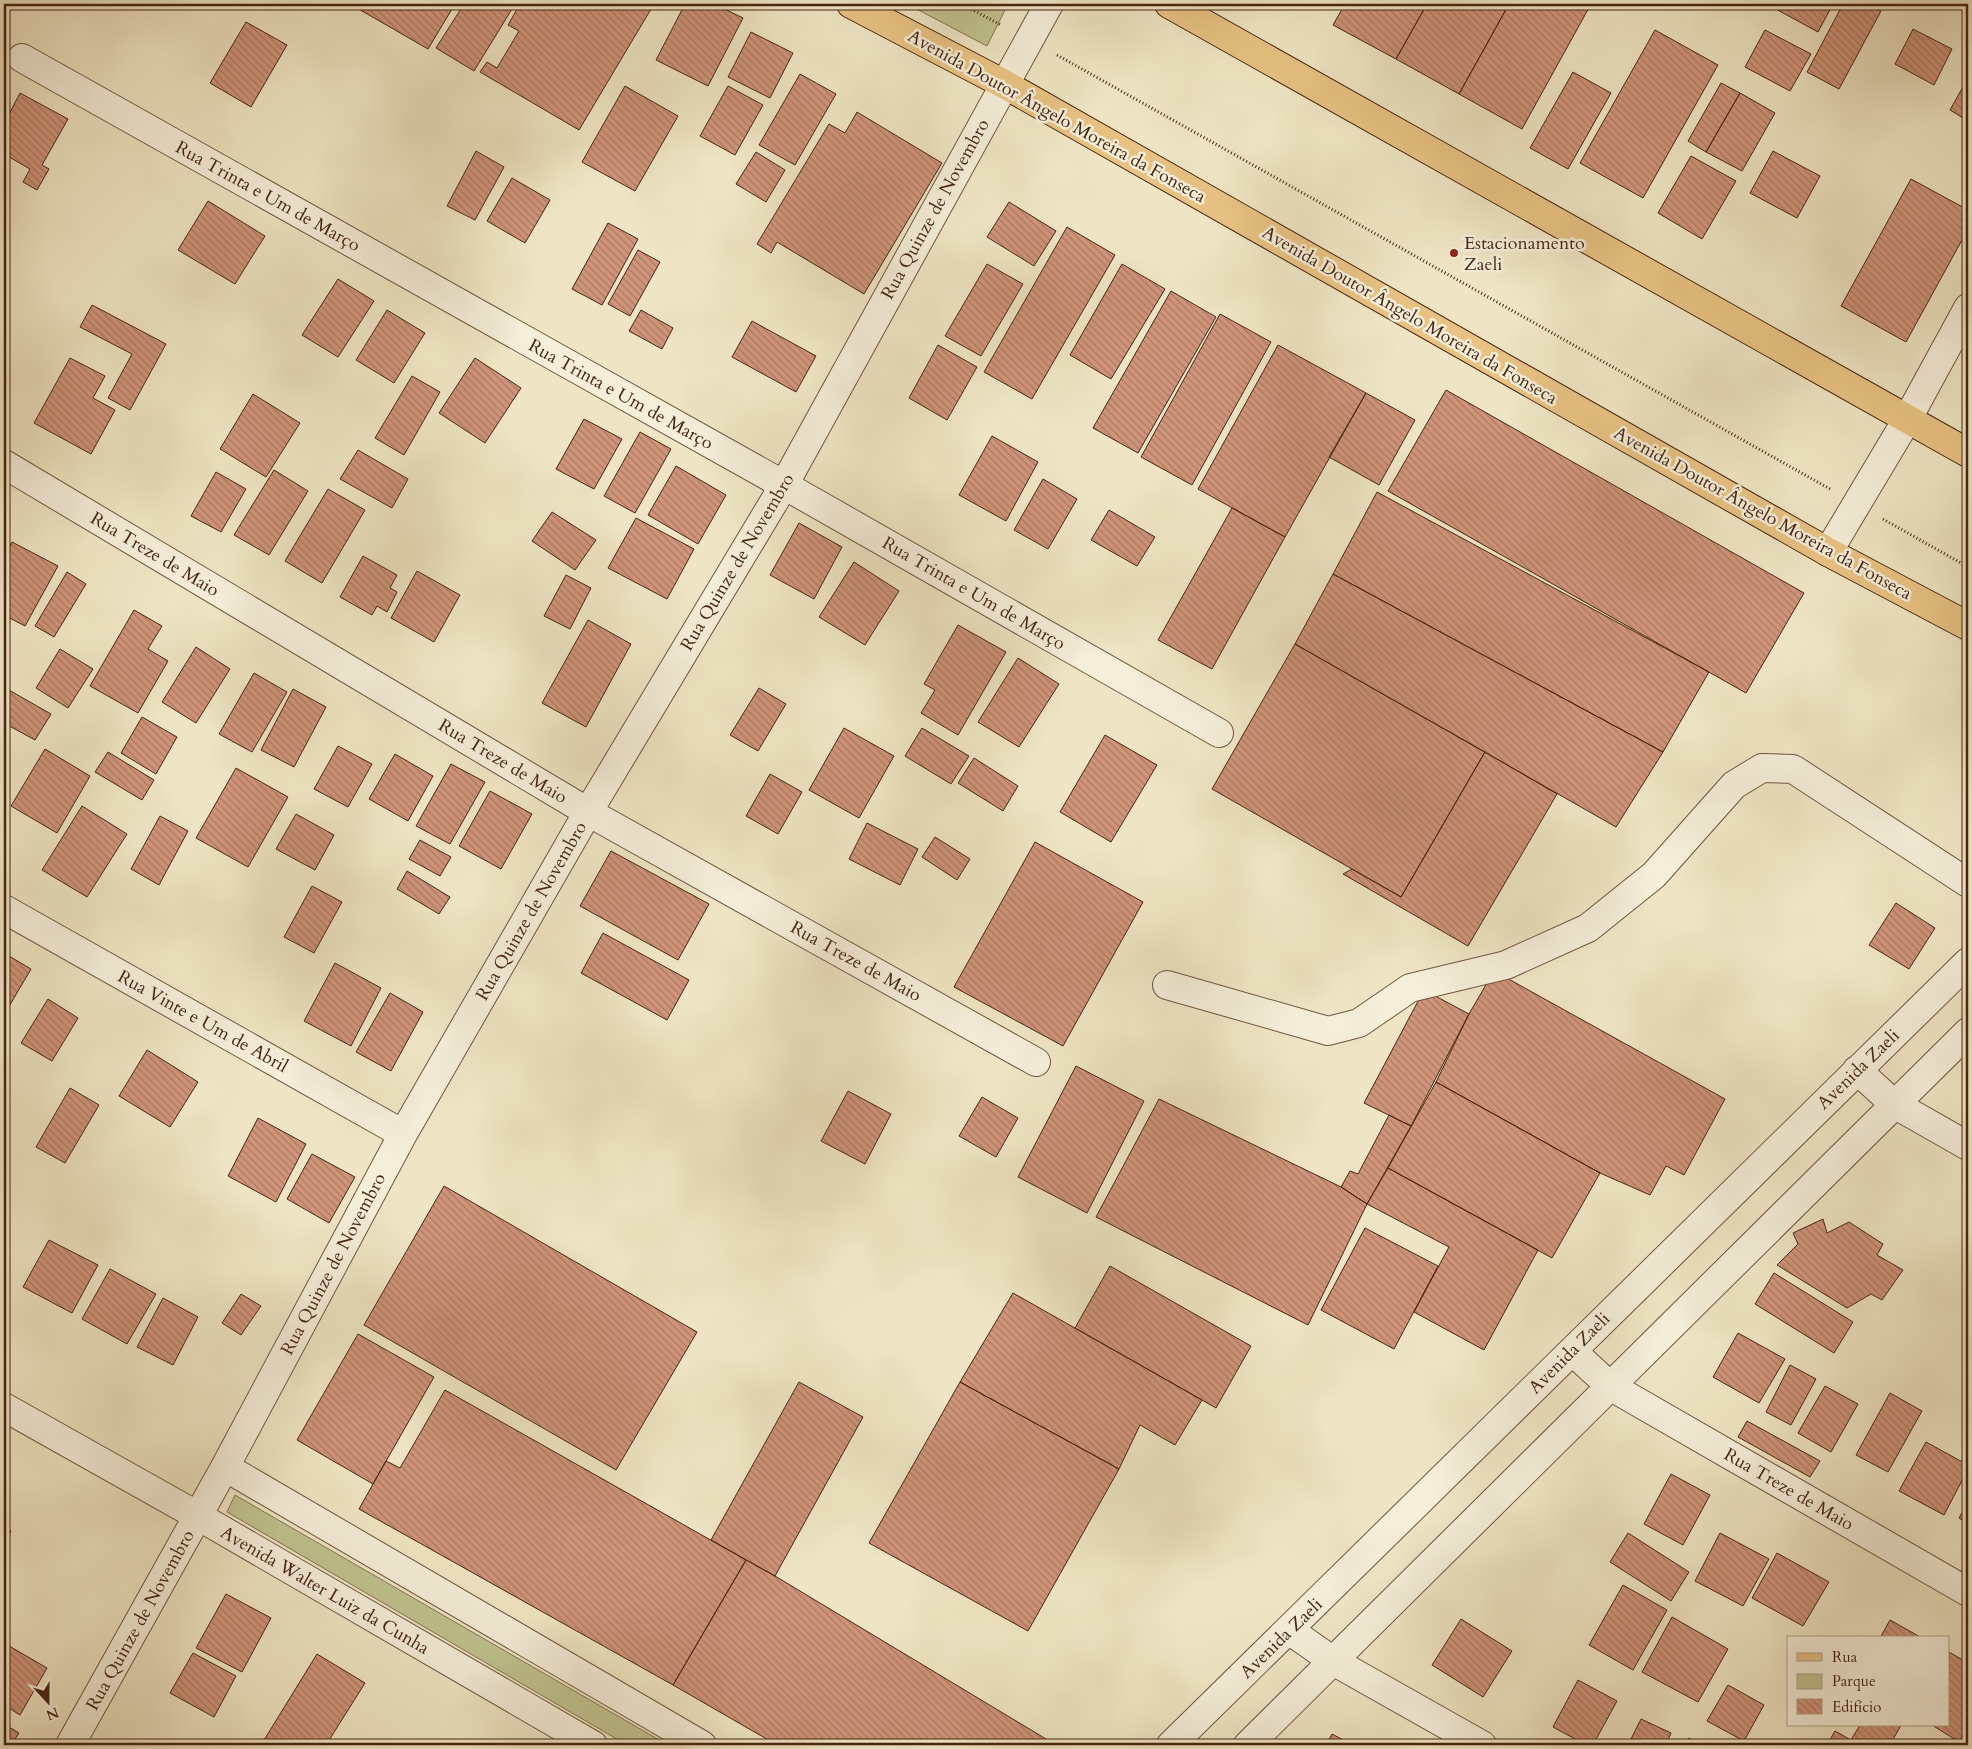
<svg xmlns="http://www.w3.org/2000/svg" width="1972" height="1749" viewBox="0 0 1972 1749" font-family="Cardo,serif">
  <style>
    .green { fill: #c0c28f; stroke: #847450 }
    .building { fill: url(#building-back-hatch); stroke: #472512 }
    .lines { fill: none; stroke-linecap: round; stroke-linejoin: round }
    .minor-casing { stroke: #71553e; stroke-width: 30 }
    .major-casing { stroke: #472512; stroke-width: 30 }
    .path { stroke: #472512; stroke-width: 3; stroke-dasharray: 1 2.5; stroke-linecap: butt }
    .minor { stroke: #f5eed9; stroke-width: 28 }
    .major { stroke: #e8c282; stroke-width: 28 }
    .poi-dot { fill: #8f2418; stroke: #f5eed9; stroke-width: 2 }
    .labels { text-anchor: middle; stroke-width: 5; stroke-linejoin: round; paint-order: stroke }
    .street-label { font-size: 18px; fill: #472512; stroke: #f5eed9 }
    .poi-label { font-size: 18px; fill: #472512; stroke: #f5eed9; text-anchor: start }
  </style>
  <defs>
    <pattern id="building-back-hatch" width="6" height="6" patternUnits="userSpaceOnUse" patternTransform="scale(1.25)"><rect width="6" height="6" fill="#d0947a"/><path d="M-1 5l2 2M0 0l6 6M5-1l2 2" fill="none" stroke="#ab7963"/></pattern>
  </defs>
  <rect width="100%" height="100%" fill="#efe5c4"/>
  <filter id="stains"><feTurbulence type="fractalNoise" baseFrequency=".004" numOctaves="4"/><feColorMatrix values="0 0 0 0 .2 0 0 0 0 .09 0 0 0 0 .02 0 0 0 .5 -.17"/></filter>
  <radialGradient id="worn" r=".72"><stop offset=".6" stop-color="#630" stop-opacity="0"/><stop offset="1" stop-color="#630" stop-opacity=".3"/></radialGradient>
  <path class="green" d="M907,4H1008L987,46Z
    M235,1495L668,1745H627L227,1512Z"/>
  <path class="building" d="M93,4H104L101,9Z
    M350,4H455L428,49Z
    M464,4H515L474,71L436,48Z
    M520,4H654L579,130L480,72L487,62L497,68L519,31L508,25Z
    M685,4H714L743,18L708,86L656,60Z
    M1345,4H1427L1396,59L1333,25Z
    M1427,4H1509L1459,94L1396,59Z
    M1509,4H1591L1522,129L1459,94Z
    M1776,4H1833L1818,32L1774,8Z
    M1843,4H1867L1881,11L1839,89L1807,72Z
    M246,22L287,45L251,107L210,83Z
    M1913,29L1952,49L1934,85L1895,64Z
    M1655,30L1718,65L1643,198L1580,163Z
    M1765,30L1811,54L1790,91L1745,67Z
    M751,32L793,53L770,98L728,77Z
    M1573,72L1611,93L1568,169L1530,148Z
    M800,74L836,94L795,165L759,145Z
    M1968,78V121L1950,110Z
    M1721,83L1740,93L1706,152L1688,141Z
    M625,86L678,116L635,191L582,162Z
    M728,86L763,105L735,155L700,136Z
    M20,93L68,119L42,165L49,169L37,190L23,182L30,169L4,154V124Z
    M1740,93L1775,113L1742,171L1706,152Z
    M857,112L942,163L864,294L777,242L771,253L757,244L829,124L845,133Z
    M476,151L504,167L475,220L447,206Z
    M1773,151L1820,176L1797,218L1750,193Z
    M756,152L785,170L766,202L736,184Z
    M1691,156L1736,181L1702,239L1658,213Z
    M512,178L550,200L525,243L487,221Z
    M1911,179L1968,210V229L1906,342L1841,306Z
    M208,201L265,236L235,284L178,250Z
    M1009,202L1056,231L1034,266L987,237Z
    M608,223L638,239L602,305L572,289Z
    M1067,227L1115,255L1032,399L984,372Z
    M638,250L660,262L630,316L608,304Z
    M987,264L1023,284L981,356L945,336Z
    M1122,264L1165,289L1111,379L1070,355Z
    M338,279L374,301L338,357L302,335Z
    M1171,291L1216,317L1138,453L1093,428Z
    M92,305L166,344L130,410L108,398L132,354L80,327Z
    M387,310L425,333L394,383L356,360Z
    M641,310L673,328L662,349L629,331Z
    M1220,314L1271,342L1192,485L1141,457Z
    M752,321L816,356L796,392L732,357Z
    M938,345L977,367L947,420L909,398Z
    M1278,345L1366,393L1285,537L1198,489Z
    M70,358L105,376L93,398L115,410L91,454L34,423Z
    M475,358L521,388L485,443L439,413Z
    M412,376L440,392L404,455L375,438Z
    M1446,390L1804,593L1746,693L1388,491Z
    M1366,393L1415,420L1379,485L1329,457Z
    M253,394L300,423L266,477L220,449Z
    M584,419L622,439L594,489L556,469Z
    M640,432L671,449L635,513L604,496Z
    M992,436L1038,462L1006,521L959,495Z
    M358,450L408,479L392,508L340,479Z
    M676,466L726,495L698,544L648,515Z
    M274,470L308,491L269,555L234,535Z
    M216,472L246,489L221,532L191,516Z
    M1043,479L1077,499L1048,549L1014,530Z
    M328,489L365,510L322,583L285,561Z
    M1377,492L1709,672L1663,752L1333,574Z
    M1232,508L1285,537L1212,669L1158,640Z
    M1109,510L1155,537L1137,566L1091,540Z
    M552,512L596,540L575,570L532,541Z
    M636,518L694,549L667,599L608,568Z
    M799,523L842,547L814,599L770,575Z
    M12,542L58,566L25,626L4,615V558Z
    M363,556L397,575L390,588L397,592L387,612L377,606L372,615L340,597Z
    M854,562L899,591L865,645L819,617Z
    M417,571L460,595L434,642L391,618Z
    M67,572L86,584L54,637L35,626Z
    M1333,574L1663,752L1616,827L1295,644Z
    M566,575L591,588L570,629L544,616Z
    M134,610L162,626L148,649L168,661L138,713L90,686Z
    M588,620L631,644L586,727L542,703Z
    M958,625L1006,652L958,735L921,713L935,690L924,684Z
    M1295,644L1485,752L1401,897L1212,789Z
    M196,647L230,669L196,723L162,702Z
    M60,649L93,669L68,708L36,688Z
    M1018,658L1059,684L1019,747L978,722Z
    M254,673L287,692L252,752L219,734Z
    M759,688L786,704L758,751L730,735Z
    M7,689L51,714L35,740L4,723V695Z
    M293,689L326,707L294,767L261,750Z
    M142,717L177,737L156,774L121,753Z
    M844,728L894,756L859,818L809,790Z
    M922,728L969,756L951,784L905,756Z
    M1105,735L1157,765L1111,842L1060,812Z
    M338,746L372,764L348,807L314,789Z
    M45,749L90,776L57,833L11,806Z
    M108,752L154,780L142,800L95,772Z
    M1485,752L1557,794L1468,946L1343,874L1352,869L1401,897Z
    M395,754L433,776L408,821L369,799Z
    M974,758L1018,786L1003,811L958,783Z
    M451,764L485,782L450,844L416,826Z
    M236,768L288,797L248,867L196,838Z
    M770,774L802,792L778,834L746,816Z
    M490,791L532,814L501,869L459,846Z
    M82,806L127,834L87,897L42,870Z
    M296,814L334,835L315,870L276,849Z
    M160,816L188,831L159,885L131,869Z
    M867,823L918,849L900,885L849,859Z
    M935,837L970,859L957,880L922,857Z
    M420,840L451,857L440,876L409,859Z
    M1035,842L1143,902L1063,1046L954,987Z
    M611,851L709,904L678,960L580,906Z
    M407,871L450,897L439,914L397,889Z
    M312,886L342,902L314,953L284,937Z
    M1896,903L1935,928L1909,969L1869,945Z
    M603,933L689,980L667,1020L581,973Z
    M4,953L31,969L4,1015Z
    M335,963L381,988L351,1046L304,1021Z
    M1494,971L1725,1099L1684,1175L1666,1166L1650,1195L1600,1173L1436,1082L1469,1014Z
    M1424,990L1469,1014L1411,1126L1364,1103Z
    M390,993L423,1012L391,1071L356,1052Z
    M48,999L78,1018L52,1061L21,1043Z
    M147,1050L198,1082L170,1127L119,1096Z
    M1076,1066L1144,1101L1087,1213L1018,1177Z
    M1436,1082L1600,1173L1552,1258L1388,1168Z
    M70,1088L99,1105L65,1163L36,1147Z
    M848,1091L891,1114L865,1164L821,1141Z
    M982,1097L1018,1118L996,1157L959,1136Z
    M1159,1099L1341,1187L1367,1204L1308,1325L1096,1217Z
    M1389,1115L1411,1126L1367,1204L1341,1187L1350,1171L1358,1174Z
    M258,1118L306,1144L276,1202L228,1176Z
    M312,1154L355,1177L329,1223L287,1199Z
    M1388,1168L1538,1250L1484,1350L1414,1312L1449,1247L1367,1204Z
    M444,1186L697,1332L616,1470L364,1325Z
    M1823,1219L1827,1233L1849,1222L1883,1244L1877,1255L1903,1270L1882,1300L1871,1294L1847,1308L1777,1265L1798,1244L1793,1233Z
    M1365,1228L1438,1266L1394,1349L1321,1310Z
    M49,1240L98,1265L72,1313L23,1287Z
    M1110,1266L1251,1346L1216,1408L1075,1328Z
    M110,1269L156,1294L127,1344L82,1319Z
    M1774,1273L1853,1322L1834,1353L1755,1304Z
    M1013,1293L1202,1400L1175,1445L1140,1425L1119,1469L960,1382Z
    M241,1294L261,1306L241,1335L222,1323Z
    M163,1298L198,1317L173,1365L137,1347Z
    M1738,1333L1785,1359L1759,1403L1713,1377Z
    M358,1334L434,1377L373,1484L297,1440Z
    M1790,1365L1816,1379L1791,1425L1766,1412Z
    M799,1382L863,1417L775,1576L711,1540Z
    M960,1382L1119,1469L1028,1631L869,1543Z
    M1825,1386L1858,1404L1831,1452L1798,1433Z
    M445,1390L746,1560L673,1685L359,1509L386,1461L400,1468Z
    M1890,1393L1922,1411L1888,1472L1856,1455Z
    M1747,1421L1820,1461L1810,1477L1738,1437Z
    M1926,1442L1968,1465V1469L1944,1515L1899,1491Z
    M1671,1474L1710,1495L1683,1545L1644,1524Z
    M1968,1502V1524L1959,1518Z
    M4,1527L11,1531L4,1544Z
    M1628,1533L1689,1572L1671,1601L1610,1562Z
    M1720,1533L1769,1559L1743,1606L1695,1581Z
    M1777,1553L1829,1582L1803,1626L1752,1598Z
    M746,1560L775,1576L1056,1745H777L673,1685Z
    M1623,1585L1667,1610L1633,1670L1589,1645Z
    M226,1594L271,1618L242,1672L196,1648Z
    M1672,1617L1728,1649L1698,1702L1642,1672Z
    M1461,1619L1512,1651L1483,1697L1432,1665Z
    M1890,1620L1922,1638H1880Z
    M4,1643L47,1668L20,1715L4,1705Z
    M1949,1652L1968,1663V1728L1959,1742L1932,1725H1948Z
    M193,1653L236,1676L214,1717L170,1693Z
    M317,1654L365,1683L326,1745H261Z
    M1578,1680L1617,1701L1593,1745H1586L1553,1727Z
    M1728,1685L1764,1705L1744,1741L1707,1721Z
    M1641,1719L1671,1733L1666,1745H1628Z
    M4,1724L19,1733L11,1745H4Z
    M1860,1725H1901L1890,1745H1827L1835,1731L1851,1740Z
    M1332,1734L1353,1745H1326Z
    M1689,1738L1701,1745H1685Z
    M484,1739L493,1745H480Z"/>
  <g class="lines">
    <defs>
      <path id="minor" d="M22,58L784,485L1219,733
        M4,464L588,812L1036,1062
        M1828,552L1908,418L1968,308
        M4,909L403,1134
        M1167,985L1328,1031L1359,1023L1410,988L1506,965L1588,928L1654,875L1734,785L1762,768L1793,769L1968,883
        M1857,1070L1894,1104L1968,1146
        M1572,1351L1610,1386L1968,1592
        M4,1407L198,1516L593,1745
        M225,1467L702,1745
        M1289,1630L1333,1661L1482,1745
        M70,1745L225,1467L403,1134L588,812L784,485L1049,4
        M1171,1745L1968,962
        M1248,1745L1968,1032"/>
      <path id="major" d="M851,4L1004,84L1828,552L1968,626
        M1169,4L1968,453"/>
    </defs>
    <use href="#minor" class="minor-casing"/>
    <use href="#major" class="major-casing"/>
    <path class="path" d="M962,4L1001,25
      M1057,55L1830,489
      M1883,519L1968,567"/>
    <use href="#minor" class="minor"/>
    <use href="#major" class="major"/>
  </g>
  <circle class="poi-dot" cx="1454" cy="253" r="5"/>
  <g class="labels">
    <g class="street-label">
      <text transform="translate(1057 116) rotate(29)" y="6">Avenida Doutor Ângelo Moreira da Fonseca</text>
      <text transform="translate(268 196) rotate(29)" y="6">Rua Trinta e Um de Março</text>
      <text transform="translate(935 209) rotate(-61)" y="6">Rua Quinze de Novembro</text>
      <text transform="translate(1410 315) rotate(30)" y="6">Avenida Doutor Ângelo Moreira da Fonseca</text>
      <text transform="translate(621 394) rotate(29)" y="6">Rua Trinta e Um de Março</text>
      <text transform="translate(1763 513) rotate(29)" y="6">Avenida Doutor Ângelo Moreira da Fonseca</text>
      <text transform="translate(155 554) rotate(31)" y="6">Rua Treze de Maio</text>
      <text transform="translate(737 562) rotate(-59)" y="6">Rua Quinze de Novembro</text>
      <text transform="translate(974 593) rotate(30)" y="6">Rua Trinta e Um de Março</text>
      <text transform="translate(503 761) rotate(31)" y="6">Rua Treze de Maio</text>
      <text transform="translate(531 911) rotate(-60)" y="6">Rua Quinze de Novembro</text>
      <text transform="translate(856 961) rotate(29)" y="6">Rua Treze de Maio</text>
      <text transform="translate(203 1021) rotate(29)" y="6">Rua Vinte e Um de Abril</text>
      <text transform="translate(1858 1069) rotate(-44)" y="6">Avenida Zaeli</text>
      <text transform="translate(333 1264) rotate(-62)" y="6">Rua Quinze de Novembro</text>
      <text transform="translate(1569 1353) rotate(-45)" y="6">Avenida Zaeli</text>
      <text transform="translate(1789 1489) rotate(30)" y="6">Rua Treze de Maio</text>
      <text transform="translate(325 1590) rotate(30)" y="6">Avenida Walter Luiz da Cunha</text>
      <text transform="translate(140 1620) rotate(-61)" y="6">Rua Quinze de Novembro</text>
      <text transform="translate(1281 1638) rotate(-44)" y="6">Avenida Zaeli</text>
    </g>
    <g class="poi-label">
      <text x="1464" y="249">Estacionamento<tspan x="1464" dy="21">Zaeli</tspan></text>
    </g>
  </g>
  <rect width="1972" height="1749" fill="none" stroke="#efe5c4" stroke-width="20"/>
  <rect x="5" y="5" width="1962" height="1739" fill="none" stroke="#472512" stroke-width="2.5"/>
  <rect x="10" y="10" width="1952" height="1729" fill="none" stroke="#472512"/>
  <rect x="1787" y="1636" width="162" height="90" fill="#f5eed9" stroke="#af9e89"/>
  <rect x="1797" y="1653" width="25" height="8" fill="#e8c282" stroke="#af9e89"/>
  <text x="1832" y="1662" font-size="15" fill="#472512">Rua</text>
  <rect x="1797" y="1674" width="25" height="15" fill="#c0c28f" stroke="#af9e89"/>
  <text x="1832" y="1686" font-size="15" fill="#472512">Parque</text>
  <rect x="1797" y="1699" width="25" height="15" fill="url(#building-back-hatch)" stroke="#af9e89"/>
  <text x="1832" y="1712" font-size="15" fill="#472512">Edifício</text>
  <g transform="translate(48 1702) rotate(159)" stroke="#f5eed9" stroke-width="4" paint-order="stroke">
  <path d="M0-4L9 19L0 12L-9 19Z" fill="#472512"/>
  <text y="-8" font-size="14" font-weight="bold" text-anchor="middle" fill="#472512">N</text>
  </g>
  <rect width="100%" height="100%" filter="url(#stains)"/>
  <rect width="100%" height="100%" fill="url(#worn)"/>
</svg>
